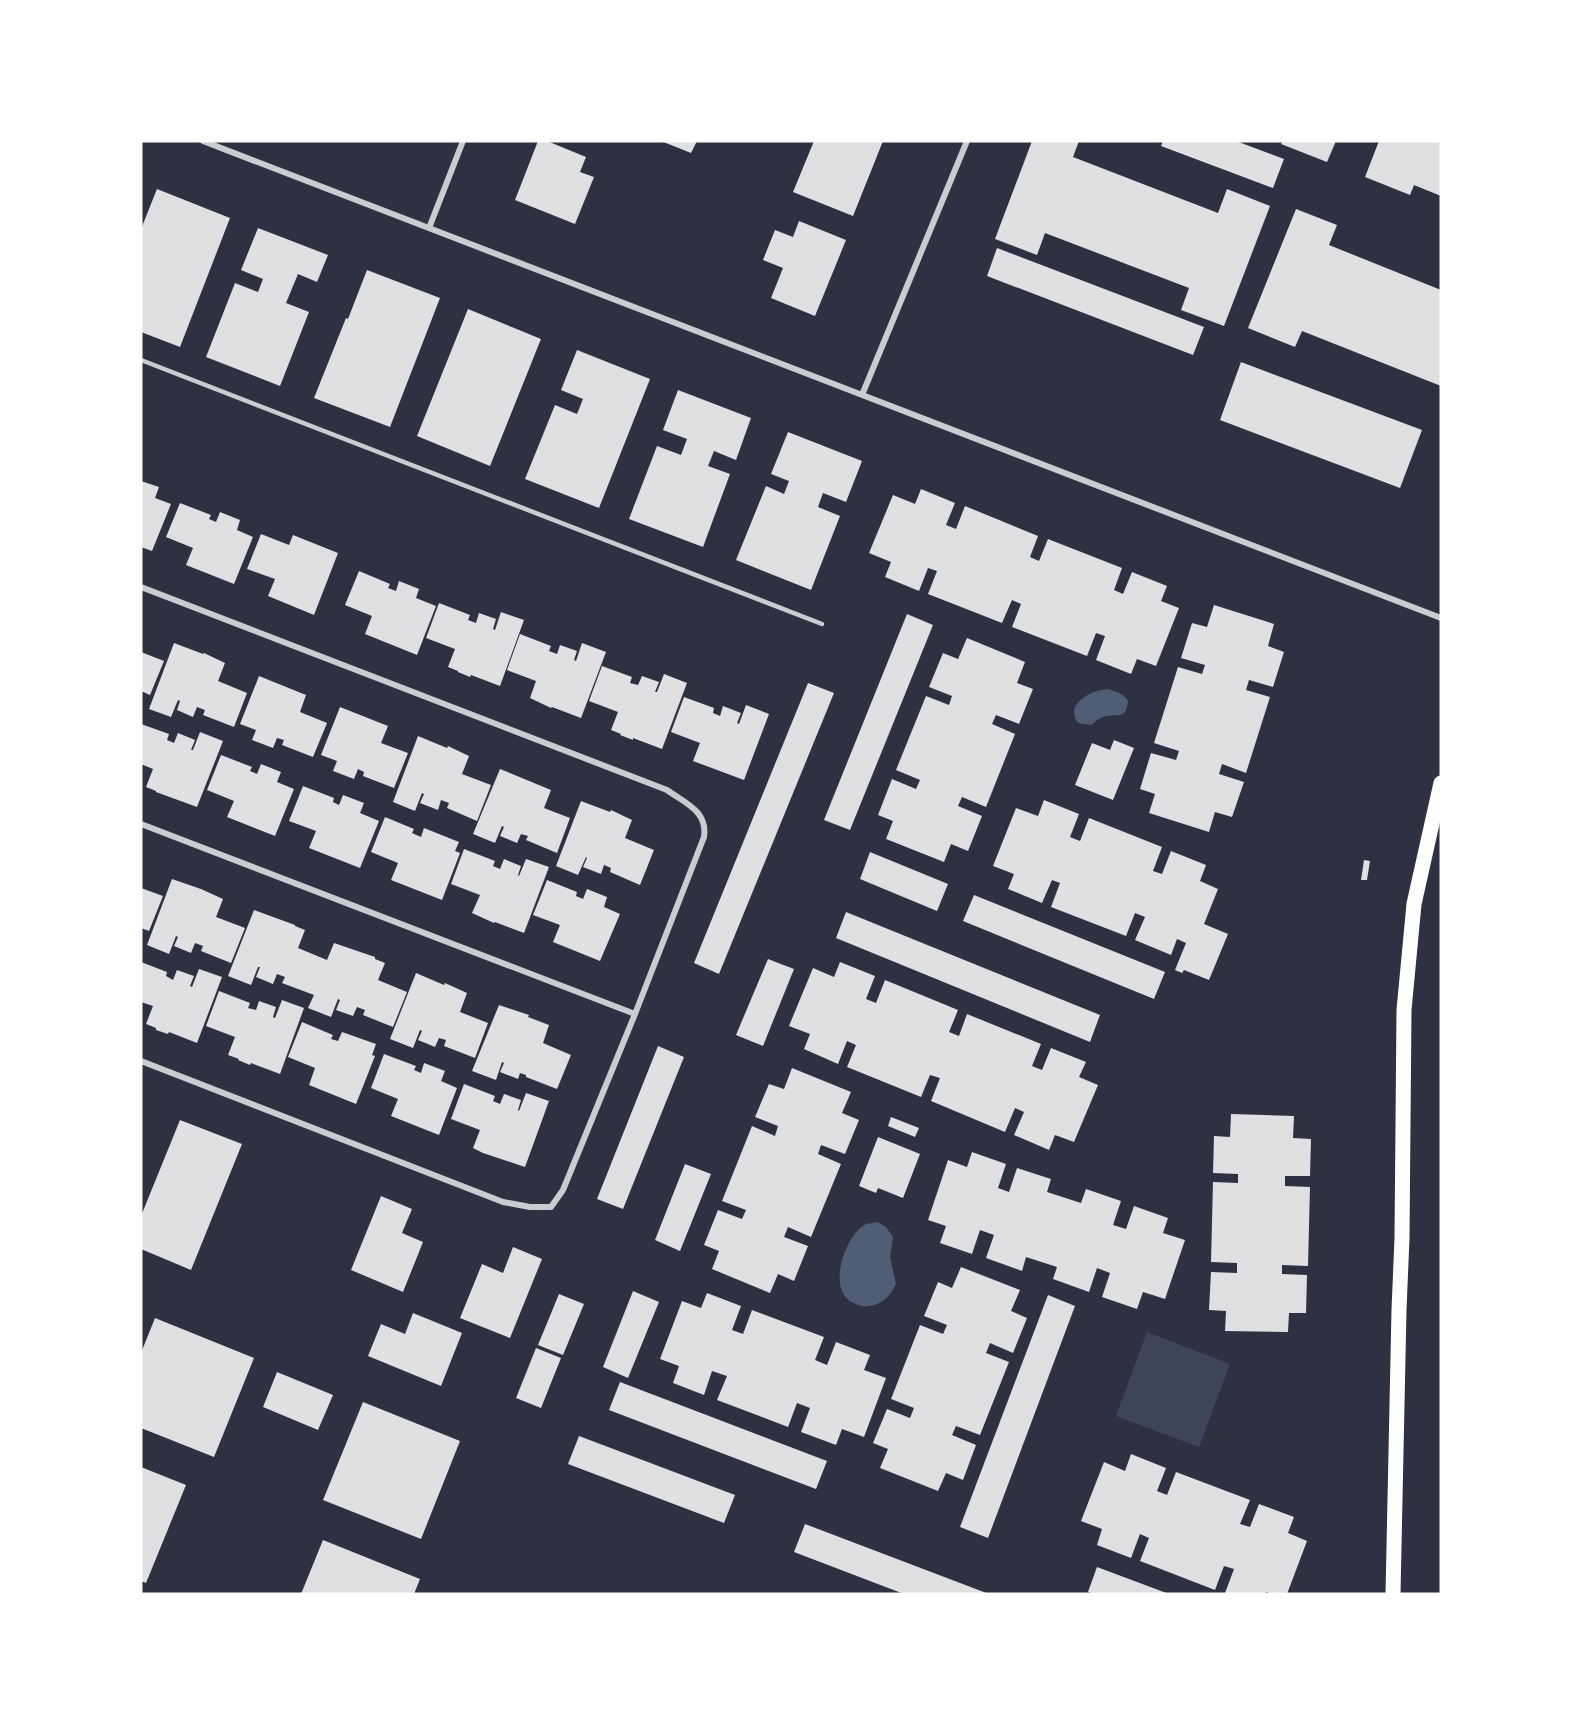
<svg xmlns="http://www.w3.org/2000/svg" width="1582" height="1735" viewBox="0 0 1582 1735" font-family="'Space Grotesk',sans-serif">
  <style>
    .green { fill: #3c4559 }
    .water { fill: #4f5d75 }
    .building { fill: #e0e0e3 }
    .lines { fill: none; stroke-linecap: round; stroke-linejoin: round }
    .service { stroke: #caccd0; stroke-width: 4.5 }
    .minor { stroke: #caccd0; stroke-width: 6 }
    .primary { stroke: #fff; stroke-width: 15 }
  </style>
  <rect width="100%" height="100%" fill="#2d3142"/>
  <path class="green" d="M1147,1332L1230,1364L1199,1447L1116,1416Z"/>
  <path class="water" d="M1108,689C1117,692 1123,693 1128,701C1126,722 1116,712 1103,717C1099,718 1095,722 1091,725L1078,723C1064,704 1091,690 1108,689Z
    M878,1222L886,1227L893,1237L890,1257L896,1284C890,1296 883,1304 869,1306C864,1307 861,1306 856,1304C825,1294 844,1238 864,1225C868,1223 874,1223 878,1222Z"/>
  <path class="building" d="M538,141H547L586,157L580,172L594,177L575,224L515,200Z
    M661,141H697L691,153Z
    M814,141H883L853,216L793,192Z
    M1032,141H1079L1073,157L1218,213L1227,189L1270,206L1224,326L1181,310L1189,288L1045,233L1037,255L995,239Z
    M1163,141H1236L1284,159L1273,188L1161,146Z
    M1283,141H1336L1327,162L1281,144Z
    M1379,141H1441V196L1414,185L1410,195L1365,177Z
    M157,189L230,218L180,347L141,332V229Z
    M1296,209L1337,225L1329,245L1441,290V386L1302,331L1295,347L1248,328Z
    M799,221L846,240L815,316L771,298L783,268L763,260L775,230L793,237Z
    M258,228L328,255L317,282L298,274L286,303L309,312L280,386L206,357L235,283L258,292L263,279L241,270Z
    M997,248L1204,327L1193,355L987,276Z
    M367,270L440,298L390,427L314,398L346,318L348,319Z
    M468,309L541,339L490,466L417,436Z
    M577,350L650,379L599,508L525,479L555,405L577,414L583,399L561,390Z
    M1241,362L1422,430L1400,488L1220,420Z
    M678,390L751,418L736,460L714,451L708,466L730,474L703,547L629,519L657,446L681,455L687,439L663,430Z
    M788,432L862,461L846,502L823,493L818,507L840,516L811,590L736,560L766,486L784,494L789,481L771,474Z
    M141,481L159,487L155,498L171,504L152,551L141,547Z
    M921,489L955,503L946,525L956,529L965,506L1038,536L1030,557L1039,561L1048,539L1122,568L1114,590L1123,594L1132,572L1167,586L1161,601L1179,608L1156,666L1137,659L1131,674L1096,660L1105,636L1096,633L1087,656L1012,627L1021,604L1012,600L1002,623L928,594L937,571L928,568L919,591L885,577L891,562L869,553L893,495L915,504Z
    M180,503L211,515L209,519L216,522L220,512L240,520L237,530L253,537L234,584L186,565L193,548L166,537Z
    M261,534L289,545L293,535L338,553L314,615L268,596L275,579L247,569Z
    M359,571L390,584L388,588L396,591L399,581L419,589L416,598L436,606L417,655L365,634L372,616L345,605Z
    M439,603L470,615L468,620L476,623L479,613L496,619L493,629L495,630L501,612L524,620L500,686L471,675L470,677L458,672V671L448,667L455,649L426,638Z
    M1214,605L1274,624L1268,646L1284,652L1273,687L1249,680L1246,690L1270,697L1246,773L1222,764L1219,774L1244,782L1232,817L1215,812L1209,832L1149,813L1155,794L1140,789L1151,753L1176,760L1179,751L1154,743L1178,667L1202,674L1205,665L1181,658L1192,623L1207,627Z
    M907,614L933,625L850,830L824,820Z
    M520,634L551,646L549,651L557,654L560,645L577,651L574,660L576,661L582,643L606,652L581,718L552,707L551,708L530,698L536,681L507,670Z
    M967,638L1025,662L1017,683L1033,689L1019,724L996,715L992,724L1015,734L986,807L962,797L958,806L982,816L968,851L951,844L944,862L886,839L893,821L878,815L892,779L916,789L920,780L896,770L926,696L949,705L952,696L929,687L943,653L958,659Z
    M174,643L203,654L204,653L225,663L218,681L247,693L234,727L203,715L205,710L197,707L193,717L177,710L180,701L178,700L171,717L149,709Z
    M141,652L164,661L150,695L141,691Z
    M602,666L632,677L630,683L638,685L642,676L659,682L655,692H657L664,674L687,683L662,749L633,738V740L620,735L621,734L611,730L618,712L589,701Z
    M259,676L306,695L300,712L327,723L313,757L282,745L284,740L277,738L273,748L252,740L256,730L240,724Z
    M808,683L834,693L719,974L694,963Z
    M684,697L714,708L713,713L720,716L723,706L741,713L737,723L739,724L746,705L769,714L744,780L693,761L700,743L671,732Z
    M340,707L388,726L381,743L408,753L394,788L363,776L364,772L358,769L354,779L333,771L337,761L321,755Z
    M141,724L169,734L167,740L174,743L178,733L195,740L191,750H193L200,732L223,741L197,807L156,792V791L146,787L153,769L141,764Z
    M418,736L447,748L448,746L469,756L462,774L491,785L477,821L447,808L449,803L441,800L438,810L420,803L424,794L422,793L415,811L393,802Z
    M1114,740L1134,748L1113,800L1075,785L1092,743L1110,750Z
    M221,755L252,767L250,771L257,774L261,764L281,772L277,782L294,789L275,836L227,817L234,801L207,790Z
    M500,769L551,790L544,808L570,818L557,853L526,840L528,836L521,834L517,843L500,836L504,827L502,826L495,843L473,834Z
    M303,786L334,798L333,802L339,805L343,795L364,803L360,813L379,821L360,868L309,848L316,831L289,821Z
    M1044,800L1079,814L1070,837L1080,841L1089,818L1162,847L1153,871L1162,874L1171,851L1206,865L1200,881L1218,889L1204,924L1228,934L1209,980L1184,970L1182,973L1175,970L1186,943L1177,939L1171,955L1135,940L1145,917L1135,913L1126,936L1051,907L1060,883L1052,880L1042,903L1008,889L1014,874L993,866L1016,808L1038,816Z
    M581,801L610,812L611,810L632,820L625,838L654,850L640,885L610,872L611,868L604,865L601,874L583,867L587,858L586,857L578,875L556,866Z
    M385,817L414,829L412,833L421,837L424,828L459,842L455,851L460,853L442,900L391,880L398,863L371,852Z
    M464,849L495,861L493,866L500,869L504,859L521,866L518,875L519,876L526,859L549,867L524,933L495,922L494,923L472,913L480,895L451,884Z
    M870,852L948,884L937,911L860,879Z
    M1364,860L1370,861L1367,880H1361Z
    M172,879L201,889L223,899L216,917L245,928L231,963L201,951L203,946L195,943L191,953L174,946L178,937L176,936L169,954L147,945Z
    M547,880L577,892L576,896L583,899L587,889L607,897L604,907L620,914L600,961L553,942L560,925L533,915Z
    M141,888L163,896L149,931L141,928Z
    M974,895L1165,972L1154,999L963,921Z
    M254,910L295,925V926L305,930L298,948L327,960L334,943L375,957V959L385,963L378,980L407,992L393,1027L363,1015L365,1010L357,1007L353,1016L336,1010L340,1000L338,999L331,1017L308,1008L314,995L282,983L285,977L277,974L273,984L256,977L260,967H258L251,985L228,976Z
    M846,912L1100,1015L1090,1042L836,938Z
    M768,959L794,969L763,1046L736,1035Z
    M141,962L167,972L166,976L173,980L177,970L194,976L190,986L192,987L199,969L222,977L197,1043L169,1032L168,1034L156,1030V1028L146,1024L153,1006L141,1002Z
    M840,962L875,976L866,999L876,1003L885,980L958,1010L949,1032L959,1036L967,1014L1041,1044L1032,1066L1042,1070L1051,1048L1086,1062L1079,1077L1098,1085L1074,1142L1055,1135L1049,1150L1014,1135L1024,1112L1015,1108L1005,1132L931,1101L940,1078L930,1075L921,1097L847,1067L856,1045L847,1041L838,1064L804,1049L810,1034L789,1026L813,968L834,977Z
    M416,973L444,985L445,983L467,993L460,1012L488,1023L475,1058L444,1046L446,1040L439,1038L435,1047L418,1040L422,1031L420,1030L413,1048L390,1039Z
    M219,991L250,1003L248,1008L256,1010L259,1001L276,1007L273,1017L275,1018L282,1000L304,1008L280,1074L251,1063L250,1065L238,1060L239,1059L228,1055L235,1037L206,1026Z
    M499,1005L529,1015L528,1017L549,1025L543,1043L571,1055L557,1089L526,1077V1075L520,1073L518,1079L500,1072L504,1063L502,1062L496,1080L472,1071Z
    M302,1022L333,1035L331,1039L338,1041L342,1032L376,1044L372,1055L375,1056L356,1104L309,1085L315,1068L288,1057Z
    M658,1046L684,1057L623,1209L597,1199Z
    M384,1054L416,1066L414,1070L421,1073L424,1063L445,1071L441,1081L457,1088L439,1135L391,1116L398,1099L371,1088Z
    M792,1068L851,1092L842,1113L859,1120L845,1154L821,1145L818,1154L841,1164L811,1237L788,1227L784,1237L808,1246L794,1281L778,1274L770,1293L712,1269L719,1251L704,1245L718,1210L742,1219L746,1210L722,1201L752,1126L775,1136L778,1126L755,1117L769,1084L784,1089Z
    M464,1084L495,1096L493,1101L500,1104L504,1094L521,1100L518,1110L519,1111L526,1093L549,1101L525,1167L483,1153L473,1148L480,1130L451,1119Z
    M1231,1114L1294,1116L1293,1138L1311,1139L1310,1176H1285V1186L1310,1187L1308,1266L1282,1265V1274L1307,1275L1306,1313H1289L1288,1332L1225,1331L1226,1311L1209,1310L1211,1272L1237,1273V1263L1211,1262L1213,1182L1238,1183V1174L1213,1173L1214,1136L1230,1137Z
    M891,1117L919,1128L915,1137L888,1126Z
    M180,1120L242,1144L191,1270L141,1249V1216Z
    M878,1137L920,1154L903,1198L878,1188L876,1193L859,1186Z
    M972,1152L1006,1164L998,1188L1009,1192L1017,1168L1051,1179L1047,1192L1081,1203L1086,1189L1121,1201L1113,1225L1126,1229L1134,1206L1168,1218L1163,1233L1185,1240L1165,1299L1143,1292L1137,1309L1102,1297L1110,1273L1097,1268L1089,1292L1053,1279L1057,1267L1026,1257L1022,1271L986,1258L994,1235L980,1230L972,1254L940,1243L946,1226L928,1220L948,1160L967,1167Z
    M685,1164L711,1174L680,1251L655,1240Z
    M381,1196L412,1209L402,1233L423,1242L403,1292L351,1270Z
    M513,1247L542,1259L510,1338L460,1318L482,1264L503,1273Z
    M961,1267L1020,1290L1011,1311L1027,1318L1013,1353L990,1343L986,1353L1009,1362L980,1435L956,1426L952,1435L976,1445L963,1480L946,1473L938,1491L880,1468L888,1449L873,1443L887,1409L910,1418L914,1408L891,1399L920,1325L943,1334L947,1325L924,1316L938,1282L952,1288Z
    M633,1291L659,1302L628,1378L603,1367Z
    M707,1293L741,1306L732,1330L743,1334L752,1310L824,1337L815,1360L827,1365L836,1342L870,1355L864,1370L886,1378L864,1437L842,1429L836,1445L801,1432L810,1408L797,1403L788,1427L717,1400L727,1376L712,1371L704,1395L673,1383L679,1366L660,1359L682,1301L701,1308Z
    M559,1294L584,1304L563,1355L538,1345Z
    M1048,1295L1075,1306L988,1538L960,1527Z
    M413,1313L462,1333L441,1386L368,1356L381,1324L405,1334Z
    M155,1318L254,1358L214,1457L141,1428V1353Z
    M536,1348L561,1358L541,1408L516,1398Z
    M277,1372L333,1395L318,1430L263,1407Z
    M620,1382L827,1461L816,1489L609,1410Z
    M363,1402L460,1441L421,1539L323,1500Z
    M579,1436L735,1495L724,1523L568,1464Z
    M1131,1454L1166,1468L1157,1491L1167,1495L1176,1472L1250,1500L1240,1524L1250,1527L1259,1504L1294,1517L1288,1533L1307,1541L1287,1594H1272L1266,1592L1265,1594L1225,1593L1234,1569L1224,1566L1215,1590L1140,1561L1149,1538L1140,1534L1131,1558L1097,1545L1102,1529L1081,1521L1104,1462L1125,1471Z
    M141,1467L186,1485L146,1583L141,1581Z
    M805,1524L989,1594H904L794,1552Z
    M323,1540L420,1579L414,1594H301Z
    M1097,1567L1169,1594H1094L1088,1592Z"/>
  <g class="lines">
    <path class="service" d="M141,360L822,624"/>
    <path class="minor" d="M203,141L1441,618
      M429,228L463,141
      M862,395L967,141
      M141,587L667,790C685,803 708,811 704,837L635,1014L563,1190L551,1207H530L503,1202L141,1061
      M141,824L635,1014"/>
    <path class="primary" d="M1393,1594L1399,1310L1402,1238L1404,1010L1414,904L1441,783"/>
  </g>
  <rect width="1582" height="1735" fill="none" stroke="#ffffff" stroke-width="285"/>
</svg>
